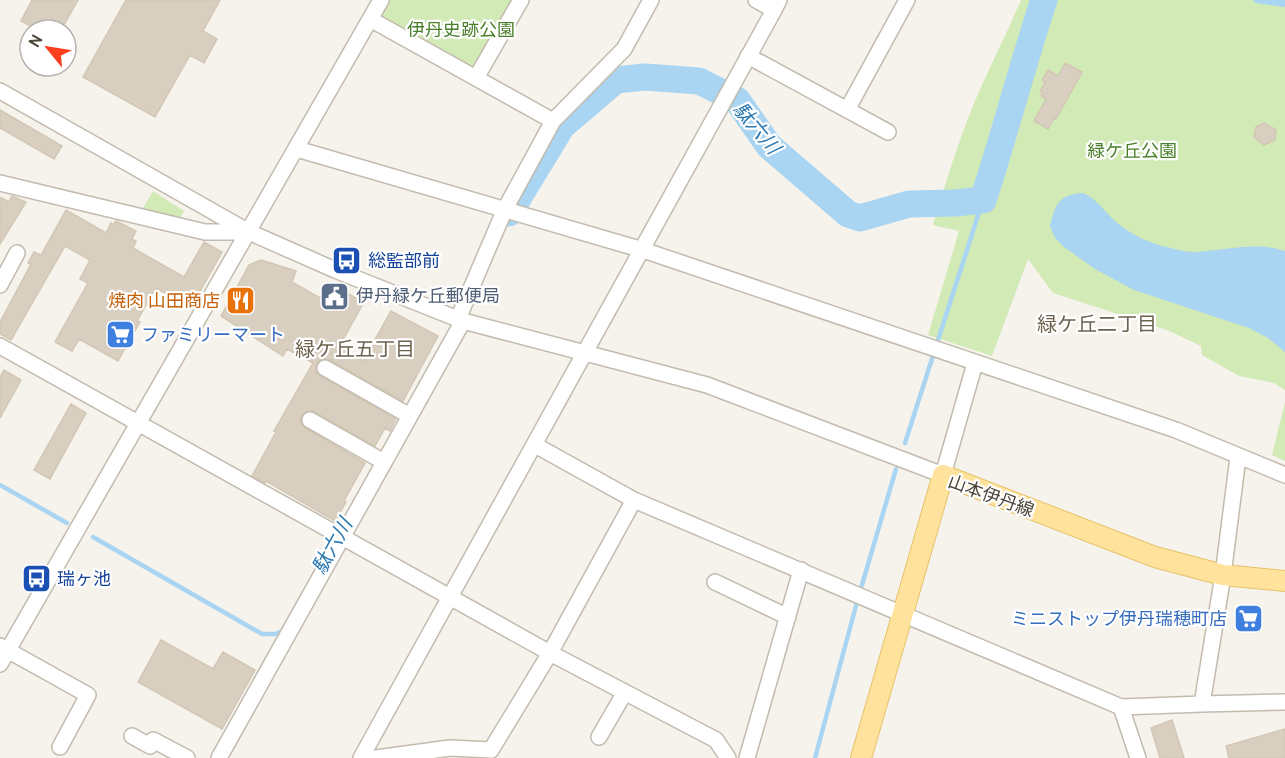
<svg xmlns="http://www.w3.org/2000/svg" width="1285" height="758" viewBox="0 0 1285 758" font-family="Cabin,'Noto Sans JP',sans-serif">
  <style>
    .green { fill: #d2eab5 }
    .water { fill: #a9d4f2 }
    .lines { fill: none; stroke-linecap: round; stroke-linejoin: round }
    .stream { stroke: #a9d4f2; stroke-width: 4.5 }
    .river { stroke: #a9d4f2; stroke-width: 27 }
    .building { fill: #d8cfc1; stroke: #d3c7b4; stroke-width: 1.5 }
    .minor-casing { stroke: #c2bbae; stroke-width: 18 }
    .major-casing { stroke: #e6c16a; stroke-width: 22 }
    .minor { stroke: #fff; stroke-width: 15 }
    .major { stroke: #ffe39c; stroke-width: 20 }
    .labels { text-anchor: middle; stroke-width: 4.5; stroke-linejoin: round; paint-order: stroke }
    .park-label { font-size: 18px; fill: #4a7f2a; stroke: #fff }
    .transit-label { font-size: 18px; fill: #164399; stroke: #fff; text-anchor: start }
    .service-label { font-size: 18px; fill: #4e5e75; stroke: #fff; text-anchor: start }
    .food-label { font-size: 18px; fill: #c56008; stroke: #fff; text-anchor: end }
    .shop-label { font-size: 18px; fill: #366cbe; stroke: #fff; text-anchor: start }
    .street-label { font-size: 18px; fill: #4b4439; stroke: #fff }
    .water-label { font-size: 20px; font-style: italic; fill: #2e7ab2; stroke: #fff }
    .neighbourhood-label { font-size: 20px; fill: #6e6250; stroke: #fff }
  </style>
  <rect width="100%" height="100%" fill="#f6f3ec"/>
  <path class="green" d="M390,0H515L476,68L470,71L380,20Z
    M1021,0H1285V390L1274,383L1239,376L1202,355L1201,346L1167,330L1053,293L1028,259L992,356L928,335L959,231L933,225C947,178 962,129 982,85C995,56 1009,29 1021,0Z
    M153,191L184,211L180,218L143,208Z
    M1285,402V461L1272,455Z"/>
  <path class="water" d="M1252,0H1285V7L1256,3Z
    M1083,193C1096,199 1101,207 1111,217C1124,231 1147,243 1167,247C1175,249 1185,252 1194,252C1221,251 1259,241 1285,251V352L1268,338L1249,328L1134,290L1095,269L1064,247L1055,238L1050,226C1055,205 1059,194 1083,193Z"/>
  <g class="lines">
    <path class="stream" d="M905,443L983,200
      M0,485L67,523
      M93,537L262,634H275L285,630
      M815,758L857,602L896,469"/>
    <path class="river" d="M509,213L562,126L616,80L645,77L699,81L737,100L769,146L848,214L860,218L909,204L955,203L983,200C1005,133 1022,66 1044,0"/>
  </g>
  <path class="building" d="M32,0H78L61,30H38L21,21Z
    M126,0H220L203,31L217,39L204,63L190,55L155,117L83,77Z
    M1065,63L1082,72L1056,119L1054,118L1048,129L1034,121L1046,99L1041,96L1043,92L1040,91L1045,82L1042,80L1048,70L1058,76Z
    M0,110L62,146L54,159L0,128Z
    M1264,123L1276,130L1275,140L1264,145L1254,137L1256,127Z
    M12,196L26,202L0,244V197L9,202Z
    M66,210L106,233L111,223L113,225L116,221L136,231L132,239L136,241L133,248L184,277L204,242L222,252L195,300L192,299L189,306L156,288L137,321L140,322L118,361L79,339L72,351L55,342L88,283L80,279L90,260L65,246L11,340L0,334V322L31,264L28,263L34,252L41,255Z
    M261,260L296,271L292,282L320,298L328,283L364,302L339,347L363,361L391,311L438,336L403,401L330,360L321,359L316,364V372L320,376L396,419L390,431L385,428L375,446L315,412L309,410L302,415L300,421L305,428L365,463L344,501L346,502L335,521L266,481L265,483L252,476L276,432L274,431L313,363L287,349L283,356L221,316L249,265Z
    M4,370L21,380L0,418V377Z
    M71,404L86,413L50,479L34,470Z
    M161,640L213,669L223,652L255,670L222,729L138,682Z
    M1172,720L1184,758H1160L1151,728Z
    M1285,729V758H1229L1226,746Z"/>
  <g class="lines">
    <defs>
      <path id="minor" d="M756,0L774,10L779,0
        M370,19L553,121
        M748,56L888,132
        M476,78L521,0
        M0,91L249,232L335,270L463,321L707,385L943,475L975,363
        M847,110L907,0
        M297,149L643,250L1176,430L1285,475
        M0,183L205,232H246
        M0,285L17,253
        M458,319L505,209L553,121L624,49L651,0
        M0,346L550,653L716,740L728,758
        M325,368L410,416
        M310,420L384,462
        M535,445L634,500L1121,707L1202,704L1223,575L1238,457
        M715,582L788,617
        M0,646L88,695L60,747
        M0,664L381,0
        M1202,704L1285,702
        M1121,707L1138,758
        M132,736L150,746L153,740L187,758
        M599,737L625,692
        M219,758L463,321
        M361,758L774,10
        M376,758L450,748L491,750L550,653L634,500
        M747,758L801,570"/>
      <path id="major" d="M861,758L943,475L1155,557L1223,575L1285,581"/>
    </defs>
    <use href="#minor" class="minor-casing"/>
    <use href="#major" class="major-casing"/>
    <use href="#minor" class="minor"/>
    <use href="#major" class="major"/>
  </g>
  <defs>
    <symbol id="bus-square" viewBox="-11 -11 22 22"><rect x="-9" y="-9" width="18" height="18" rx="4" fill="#1a4fb4" stroke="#fff"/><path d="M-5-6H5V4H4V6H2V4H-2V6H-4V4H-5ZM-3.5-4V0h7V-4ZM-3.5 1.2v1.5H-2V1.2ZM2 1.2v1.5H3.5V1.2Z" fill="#fff"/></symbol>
    <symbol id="civic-square" viewBox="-11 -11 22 22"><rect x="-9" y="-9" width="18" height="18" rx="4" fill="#5c6f8a" stroke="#fff"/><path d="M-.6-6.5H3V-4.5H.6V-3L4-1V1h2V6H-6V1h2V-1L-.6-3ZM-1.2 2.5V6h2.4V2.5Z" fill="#fff"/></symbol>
    <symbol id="restaurant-square" viewBox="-11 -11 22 22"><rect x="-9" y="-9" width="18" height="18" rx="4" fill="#e8710a" stroke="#fff"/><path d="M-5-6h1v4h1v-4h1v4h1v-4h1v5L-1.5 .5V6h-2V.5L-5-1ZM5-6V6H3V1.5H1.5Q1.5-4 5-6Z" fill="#fff"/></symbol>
    <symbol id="supermarket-square" viewBox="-11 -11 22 22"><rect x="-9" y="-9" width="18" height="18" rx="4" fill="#3f7fe0" stroke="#fff"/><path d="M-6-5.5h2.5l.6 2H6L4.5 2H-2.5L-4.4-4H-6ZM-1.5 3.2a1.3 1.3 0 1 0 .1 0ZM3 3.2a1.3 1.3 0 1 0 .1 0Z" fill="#fff"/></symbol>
  </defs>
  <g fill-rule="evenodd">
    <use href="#bus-square" x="330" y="244" width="33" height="33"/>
    <use href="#civic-square" x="318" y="280" width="33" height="33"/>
    <use href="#restaurant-square" x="224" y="284" width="33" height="33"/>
    <use href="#supermarket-square" x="104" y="318" width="33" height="33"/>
    <use href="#bus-square" x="20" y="562" width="33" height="33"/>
    <use href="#supermarket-square" x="1232" y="602" width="33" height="33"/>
  </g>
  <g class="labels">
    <g class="park-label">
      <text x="461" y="36">伊丹史跡公園</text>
      <text x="1132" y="157">緑ケ丘公園</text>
    </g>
    <g class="transit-label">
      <text x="368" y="267">総監部前</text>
      <text x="57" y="585">瑞ヶ池</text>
    </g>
    <g class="service-label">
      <text x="356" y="302">伊丹緑ケ丘郵便局</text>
    </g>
    <g class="food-label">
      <text x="220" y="307">焼肉 山田商店</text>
    </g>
    <g class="shop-label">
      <text x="141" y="341">ファミリーマート</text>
      <text x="1227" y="625" text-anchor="end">ミニストップ伊丹瑞穂町店</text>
    </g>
    <g class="street-label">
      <text transform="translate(991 496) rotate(20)" y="6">山本伊丹線</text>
    </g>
    <g class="water-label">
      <text transform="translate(757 128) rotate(50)" y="7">駄六川</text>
      <text transform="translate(332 546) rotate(-61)" y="7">駄六川</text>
    </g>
    <g class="neighbourhood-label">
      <text x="1097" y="331">緑ケ丘二丁目</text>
      <text x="355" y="356">緑ケ丘五丁目</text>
    </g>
  </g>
  <g transform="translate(48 48) rotate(300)"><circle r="28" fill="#ffffff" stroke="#b7b4b0" stroke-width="1.5"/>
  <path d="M0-4.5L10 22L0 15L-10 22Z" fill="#fc3f1d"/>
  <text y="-9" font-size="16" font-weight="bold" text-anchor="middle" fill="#4b4439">N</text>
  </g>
</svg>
